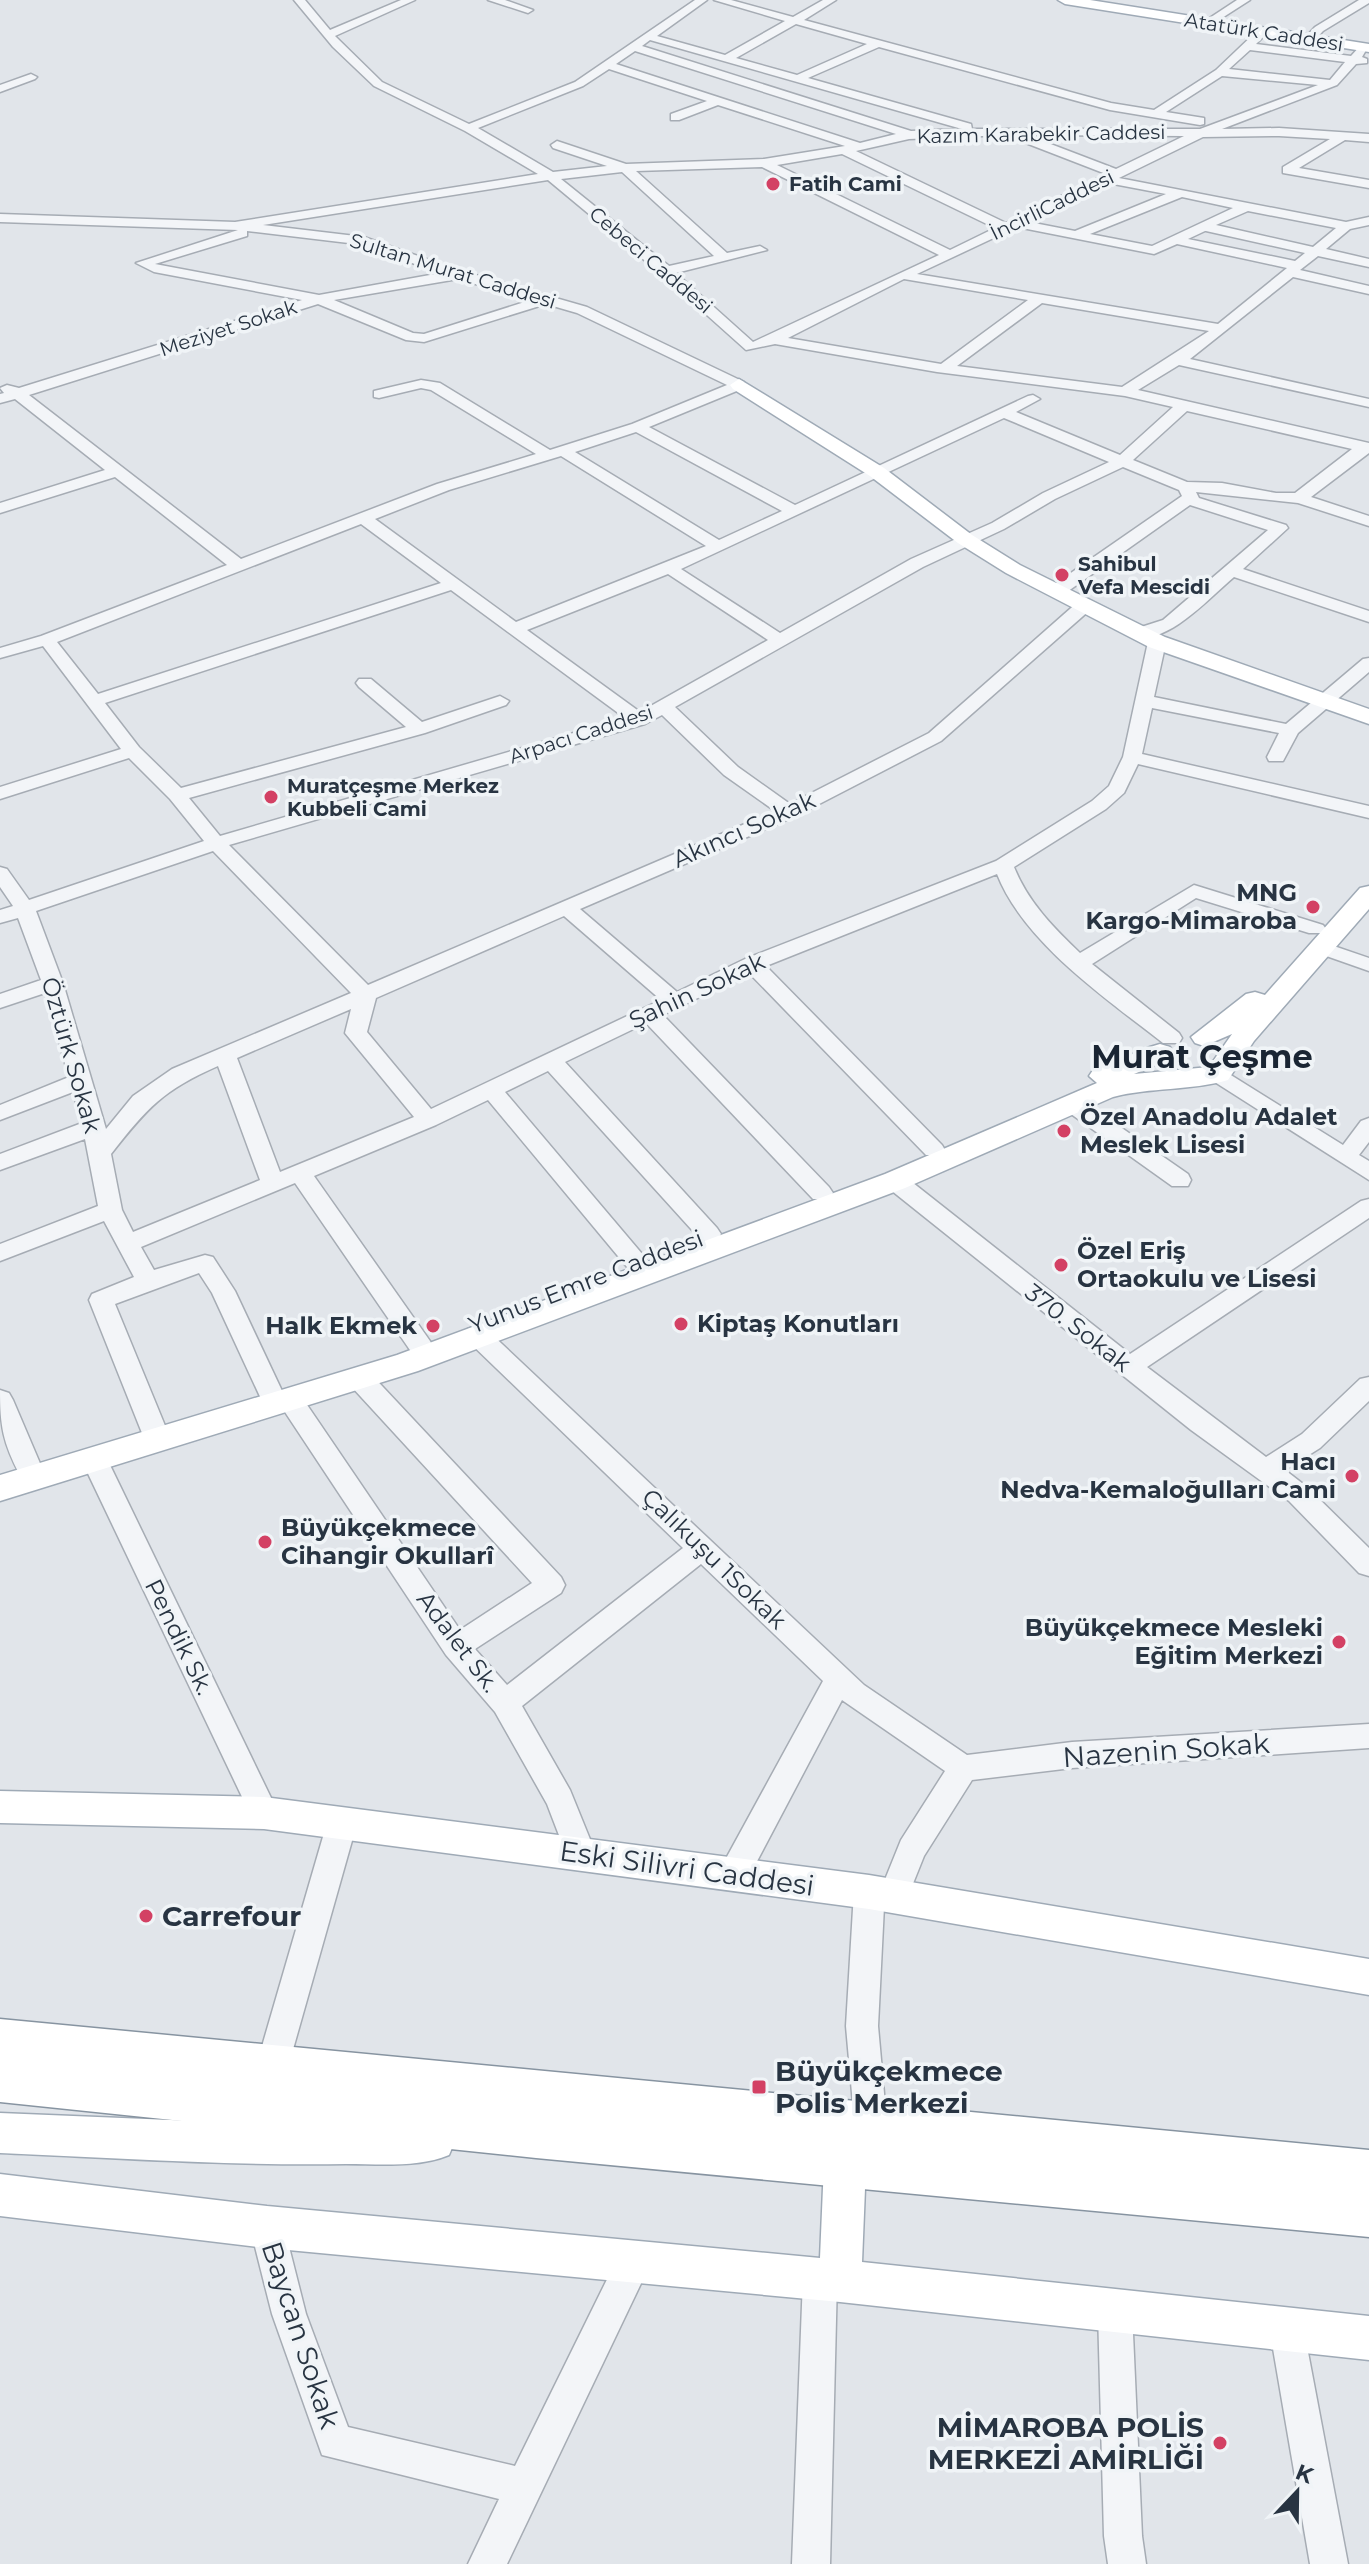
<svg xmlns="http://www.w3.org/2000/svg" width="1369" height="2564" viewBox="0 0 1369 2564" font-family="Montserrat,sans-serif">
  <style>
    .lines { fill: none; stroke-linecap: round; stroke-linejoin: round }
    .minor-casing { stroke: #a6acb4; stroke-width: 3 }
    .major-casing { stroke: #9faab6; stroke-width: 3 }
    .highway-casing { stroke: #8794a1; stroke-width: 3 }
    .minor { fill: #f3f5f8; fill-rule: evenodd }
    .major { fill: #fff; fill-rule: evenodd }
    .highway { fill: #fff; fill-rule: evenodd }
    .poi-dot { fill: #d34164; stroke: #f0f4f7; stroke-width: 3 }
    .labels { text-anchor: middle; stroke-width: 7; stroke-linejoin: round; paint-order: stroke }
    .far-street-label { font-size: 20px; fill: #283442; stroke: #f0f4f7 }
    .far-poi-label { font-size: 20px; font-weight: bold; fill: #283442; stroke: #f0f4f7; text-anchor: start }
    .street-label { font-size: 24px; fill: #283442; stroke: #f0f4f7 }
    .poi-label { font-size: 24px; font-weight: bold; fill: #283442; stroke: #f0f4f7; text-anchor: end }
    .near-street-label { font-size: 28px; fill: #283442; stroke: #f0f4f7 }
    .near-poi-label { font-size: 28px; font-weight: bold; fill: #283442; stroke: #f0f4f7; text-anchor: start }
    .district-label { font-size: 32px; font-weight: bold; fill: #1a2533; stroke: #f0f4f7 }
  </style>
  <rect width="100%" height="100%" fill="#e1e5ea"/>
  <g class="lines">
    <defs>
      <path id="minor" d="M294,0H305L330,30L401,0H415L335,36L382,82L469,124L575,82L695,0H707L657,36L725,55L785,21L714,0H731L793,17L823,0H836L804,20L1111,103L1154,110L1216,70L1257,31L1267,33L1256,44L1351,56L1361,45H1369L1362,57L1367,59V63L1356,64L1337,85L1222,129L1279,128L1369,134V142L1345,140L1299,168L1369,180V188L1283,173V167L1330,139L1279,136L1203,137L1119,178L1346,222L1369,217V225L1350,229L1326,249L1369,259V267L1318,256L1300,270L1369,286V294L1293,277L1190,359L1369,399V407L1179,365L1138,390L1369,443V453L1311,497L1369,516V526L1298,503L1196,492L1199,498L1286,525L1288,528L1243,569L1369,611V622L1234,577C1210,597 1169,644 1135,637L1132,633L1135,629L1163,620L1268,530L1190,505L1064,594H1052L1050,590L1052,586L1182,496L1179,490L1123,467L1055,499L1004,529L923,567L675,707L738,767L790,804L929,733L1079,601H1091L1093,605L1091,609L941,741L796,816L580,909L677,992L745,959L996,861L1092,801L1109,786L1123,757L1148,642L1157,637L1166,642L1154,697L1286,724L1363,659L1369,658V672L1298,733L1283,761H1269L1267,757L1279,733L1152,708L1142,754L1369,806V818L1138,764L1124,793L1106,809L1014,867C1028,902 1053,927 1080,953L1194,885L1323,925L1326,929L1323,933H1309L1196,898L1092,964L1179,1033L1182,1038L1179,1043H1163C1107,999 1024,943 997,874L766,966L942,1145L945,1150L942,1155H926L749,973L663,1015L829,1187L833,1193L829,1199H813L646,1023L565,1062L717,1228L721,1234L717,1240L709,1242L701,1240L548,1071L505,1092L643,1255L647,1261L643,1267L635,1269L627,1267L488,1100L436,1125L314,1176L430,1341L433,1347L430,1353L421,1356L412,1353L295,1183L141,1247L154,1270L205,1255L213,1257L235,1291L283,1393L290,1390L299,1393L460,1630L532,1583L350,1385L347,1378L350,1371L359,1369L368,1371L561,1577L565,1585L561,1593L475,1649L507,1685L683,1548L468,1341L465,1335L468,1329L477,1326L486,1329L864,1685L967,1755L1072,1742L1369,1724V1748L1072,1768L972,1780L924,1856L904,1906L893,1910L884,1906L878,2026L887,2127L883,2138L871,2143L859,2138L855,2127L846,2026L854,1892L858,1882L869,1878L880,1882L882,1887L901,1840L945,1771L842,1700L745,1884L734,1888L723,1884L719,1874L723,1864L823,1681L701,1564L522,1706L570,1790L596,1854L592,1864L581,1867L570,1864L547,1804L495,1712L446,1655L279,1403L272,1406L263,1403L212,1293L199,1273L115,1304L168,1433L164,1440L155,1443L146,1440L142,1433L89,1300L92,1294L134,1277L104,1221L0,1261V1244L98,1206L85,1139L0,1170V1154L82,1123L73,1092L0,1120V1105L69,1077L45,993L0,1008V994L41,980L18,918L0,923V910L13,906L0,887V867L7,869L29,900L204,841L170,799L129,758L0,799V787L121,749L43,646L0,658V648L41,636L227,565L115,477L0,513V503L105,470L15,399L0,403V394L4,393L0,388L7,385L19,388L302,300L154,272L136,263L238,230L0,222V214L235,222L538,174L465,131L374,86L333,47ZM796,24L867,44L797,75L736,58ZM650,40L962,129L911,131L642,46ZM879,47L1110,110L1200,125L1204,124V118L1166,112L1222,76L1318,85L1200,129H972L971,124L808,78ZM1250,50L1345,62L1330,80L1229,69ZM635,51L896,134L860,143L616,64ZM609,69L707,101L671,114V120H679L718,105L845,146L764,159L626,164L557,141L551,145L553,148L607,166L553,172L478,128L583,86ZM1008,135H1018V140L1106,174L1006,223L856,151L909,139ZM1027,135L1184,136L1116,169ZM842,154L995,228L950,250L777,165ZM762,167L939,255L753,342L676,273L767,250L760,246L727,253L636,171ZM622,172L714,256L669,266L561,179ZM548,180L661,274L746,350L775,344L937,372L1125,396L1173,407L1120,455L1016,412L1040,399L1033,395L1028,396L795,505L649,427L744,388V382L587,307L455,269L364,237L263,225ZM1108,183L1166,194L1075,231L1029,222ZM1182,197L1233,208L1152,246L1090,234ZM1248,211L1336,228L1313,247L1216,225ZM1017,227L1154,254L1177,244L1287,268L1218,324L917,274ZM247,231L357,244L441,273L319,295L155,264L247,236ZM1205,231H1206L1305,253L1295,261L1188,239ZM458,279L531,300L424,334L413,333L334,300ZM904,279L1028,300L941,364L788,338ZM1042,303L1209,331L1122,387L957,366ZM318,304L406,340L424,342L546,304L577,313L727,385L632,424L550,450L440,383L421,380L374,391V397L379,398L421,388L431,390L536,454L437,484L241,559L29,395ZM1187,411L1352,449L1295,493H1276L1222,483L1187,482L1133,460ZM1004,418L1109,462L1043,493L992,523L911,559L780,633L681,569ZM636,432L782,511L719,540L575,452ZM561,456L706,546L516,622L375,519L449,490ZM361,524L441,583L98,694L57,642ZM668,574L768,640L640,712L527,630ZM451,590L625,718L220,836L189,798L425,733L506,705L509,701L500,696L422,722L371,679H359L356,683L359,687L406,727L181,788L139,747L105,703ZM662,715L724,775L775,811L368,985L229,845L645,724ZM213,851L351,993L172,1069L133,1096L106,1129L63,983L36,911ZM564,916L661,1000L431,1109L367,1032L376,998ZM351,1009L345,1033L414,1117L280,1172L237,1058ZM218,1066L260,1180L133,1232L122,1210L111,1154C147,1108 163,1090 218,1066Z
        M488,0H505L533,10L528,13Z
        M1237,0H1250L1211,25L1202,23Z
        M1359,0H1369V3L1323,31L1313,42H1305L1303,40L1315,27Z
        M31,74L37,77L35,79L0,92V85Z
        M1322,942L1369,958V971L1315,952L1312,948L1315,944Z
        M1218,1067L1343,1145L1361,1121L1369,1118V1142L1359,1155L1369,1161V1180L1210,1079L1207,1074L1210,1069Z
        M1072,1097L1080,1099L1188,1174L1191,1180L1188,1186H1172L1064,1109L1061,1104L1064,1099Z
        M895,1173L903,1175L1130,1354L1361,1201L1369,1199V1218L1147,1367L1266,1457L1302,1434L1360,1379L1369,1377V1401L1320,1448L1285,1470L1307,1487L1369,1548V1576L1359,1573L1289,1501L1191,1430L887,1187L884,1181L887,1175Z
        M0,1390L9,1393L13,1400L42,1468L38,1475L29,1478L20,1475C3,1443 0,1426 0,1390Z
        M95,1451L104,1454L108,1461L274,1804L279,1813L274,1822L264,1826L254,1822L82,1461L86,1454Z
        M342,1810L352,1814L357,1823L288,2067L283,2078L272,2083L261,2078L256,2067L327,1823L332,1814Z
        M267,2210L279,2215L284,2227L306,2314L348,2427L515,2466L622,2249L634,2244L646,2249L651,2261L646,2273L507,2564H468L499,2499L322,2455L272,2314L250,2227L255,2215Z
        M820,2262L832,2267L837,2279L830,2564H792L803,2279L808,2267Z
        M1115,2294L1127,2299L1132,2311L1142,2536L1146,2564H1108L1104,2536L1098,2311L1103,2299Z
        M1287,2314L1299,2319L1304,2331L1348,2564H1310L1270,2331L1275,2319Z"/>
      <path id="major" d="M1058,0H1090L1369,44V52L1065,4Z
        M739,379L884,468L972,535L1020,565L1165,637L1369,709V724L1149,647L1006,573L958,543L870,476L733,389L730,385Z
        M1369,886V909L1254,1041L1228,1080C1190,1091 1151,1087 1113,1097L905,1188L418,1371L0,1501V1475L397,1355L885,1174L1097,1083L1089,1076L1093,1070L1150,1047L1160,1044L1170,1047L1174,1053L1170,1059L1134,1074L1209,1067L1232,1034L1204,1046L1195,1043L1191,1037L1246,994L1255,992L1265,995L1360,888Z
        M0,1791L264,1797L869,1875L1369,1959V1995L869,1909L264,1829L0,1823Z
        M0,2113L271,2124L434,2121L449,2127L455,2141L449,2155C418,2168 379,2164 346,2164C231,2166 115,2158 0,2153Z
        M845,2143L860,2149L866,2164L862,2262L1369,2316V2360L840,2302L267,2248L0,2216V2174L267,2206L820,2258L824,2164L830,2149Z"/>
      <path id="highway" d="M0,2019L1369,2150V2237L536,2158L0,2102Z"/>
    </defs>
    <use href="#minor" class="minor-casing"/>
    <use href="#major" class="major-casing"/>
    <use href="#highway" class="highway-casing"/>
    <use href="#minor" class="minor"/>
    <use href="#major" class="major"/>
    <use href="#highway" class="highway"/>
  </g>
  <g class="poi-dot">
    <circle cx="773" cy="184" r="8"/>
    <circle cx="1062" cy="575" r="8"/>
    <circle cx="271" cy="797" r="8"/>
    <circle cx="1313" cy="907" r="8"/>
    <circle cx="1064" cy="1131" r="8"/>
    <circle cx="1061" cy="1265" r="8"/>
    <circle cx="681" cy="1324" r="8"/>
    <circle cx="433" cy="1326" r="8"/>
    <circle cx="1352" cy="1476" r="8"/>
    <circle cx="265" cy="1542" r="8"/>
    <circle cx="1339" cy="1642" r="8"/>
    <circle cx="146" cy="1916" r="8"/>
    <rect x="751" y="2079" width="16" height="16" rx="4"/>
    <circle cx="1220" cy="2443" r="8"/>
  </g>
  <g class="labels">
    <g class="far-street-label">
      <text transform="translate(1264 32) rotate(9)" y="7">Atatürk Caddesi</text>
      <text transform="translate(1041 134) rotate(-1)" y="7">Kazım Karabekir Caddesi</text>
      <text transform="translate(1052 205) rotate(-26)" y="7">İncirliCaddesi</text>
      <text transform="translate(651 260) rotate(40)" y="7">Cebeci Caddesi</text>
      <text transform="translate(453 271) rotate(17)" y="7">Sultan Murat Caddesi</text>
      <text transform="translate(228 328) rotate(-18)" y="7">Meziyet Sokak</text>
      <text transform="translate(581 734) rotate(-18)" y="7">Arpacı Caddesi</text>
    </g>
    <g class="far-poi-label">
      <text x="789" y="191">Fatih Cami</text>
      <text x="1078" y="571">Sahibul<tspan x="1078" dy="23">Vefa Mescidi</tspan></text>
      <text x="287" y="793">Muratçeşme Merkez<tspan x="287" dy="23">Kubbeli Cami</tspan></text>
    </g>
    <g class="street-label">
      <text transform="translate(744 830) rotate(-24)" y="8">Akıncı Sokak</text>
      <text transform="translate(697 991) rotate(-25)" y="8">Şahin Sokak</text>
      <text transform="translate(71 1055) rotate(74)" y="8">Öztürk Sokak</text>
      <text transform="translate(586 1282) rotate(-21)" y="8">Yunus Emre Caddesi</text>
      <text transform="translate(1078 1328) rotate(38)" y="8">370. Sokak</text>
      <text transform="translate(714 1559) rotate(44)" y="8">Çalıkuşu 1Sokak</text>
      <text transform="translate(179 1637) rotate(64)" y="8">Pendik Sk.</text>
      <text transform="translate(458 1642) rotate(53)" y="8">Adalet Sk.</text>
    </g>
    <g class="poi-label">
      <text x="1297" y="901">MNG<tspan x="1297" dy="28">Kargo-Mimaroba</tspan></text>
      <text x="1080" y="1125" text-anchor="start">Özel Anadolu Adalet<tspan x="1080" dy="28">Meslek Lisesi</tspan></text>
      <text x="1077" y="1259" text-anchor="start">Özel Eriş<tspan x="1077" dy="28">Ortaokulu ve Lisesi</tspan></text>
      <text x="697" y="1332" text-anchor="start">Kiptaş Konutları</text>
      <text x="417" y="1334">Halk Ekmek</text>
      <text x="1336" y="1470">Hacı<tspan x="1336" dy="28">Nedva-Kemaloğulları Cami</tspan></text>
      <text x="281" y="1536" text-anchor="start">Büyükçekmece<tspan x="281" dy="28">Cihangir Okullarî</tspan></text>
      <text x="1323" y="1636">Büyükçekmece Mesleki<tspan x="1323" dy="28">Eğitim Merkezi</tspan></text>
    </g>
    <g class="near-street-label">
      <text transform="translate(1166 1750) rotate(-4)" y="10">Nazenin Sokak</text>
      <text transform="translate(687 1868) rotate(8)" y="10">Eski Silivri Caddesi</text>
      <text transform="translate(301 2335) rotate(72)" y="10">Baycan Sokak</text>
    </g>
    <g class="near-poi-label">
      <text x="162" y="1926">Carrefour</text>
      <text x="775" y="2081">Büyükçekmece<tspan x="775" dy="32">Polis Merkezi</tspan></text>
      <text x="1204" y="2437" text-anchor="end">MİMAROBA POLİS<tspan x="1204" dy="32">MERKEZİ AMİRLİĞİ</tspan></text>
    </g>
    <g class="district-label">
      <text x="1202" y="1068">Murat Çeşme</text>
    </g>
  </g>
  <g transform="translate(1297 2492) rotate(22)" stroke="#f0f4f7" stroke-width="6" paint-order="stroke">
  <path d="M0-6L14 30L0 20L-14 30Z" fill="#283442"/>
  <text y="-12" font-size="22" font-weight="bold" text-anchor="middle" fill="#283442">K</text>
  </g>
</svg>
